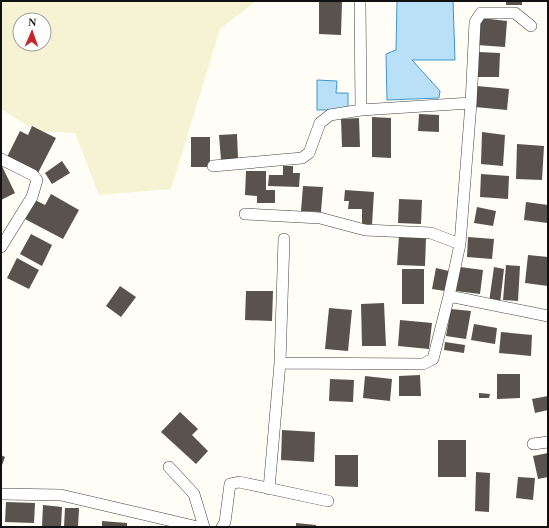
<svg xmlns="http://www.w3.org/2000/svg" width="549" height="528" viewBox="0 0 549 528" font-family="Georgia,serif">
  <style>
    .farmland { fill: #f6f3d4; fill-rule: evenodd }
    .water { fill: #b9e0f7; stroke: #3f96cf }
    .building { fill: #5a524d }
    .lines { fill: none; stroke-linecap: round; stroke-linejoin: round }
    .minor-casing { stroke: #444; stroke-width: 12 }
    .minor { stroke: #fff; stroke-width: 11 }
  </style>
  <rect width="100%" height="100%" fill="#fffdf5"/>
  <path class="farmland" d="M1,1H256L220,29L171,189L99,195L75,133L36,131L1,109ZM20,20H44V44H20Z"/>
  <path class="water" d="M397,1H453L455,60H412L440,91L439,98L387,100L386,54L396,50Z
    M317,80L337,81L336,93H348V110H317Z"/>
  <path class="building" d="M319,1H342L341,35L319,34Z
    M506,1H522V5H506Z
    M481,18L507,21L505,47L477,45Z
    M479,52L500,53L499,77H477Z
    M477,86L509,89L507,110L475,107Z
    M419,114L439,115V132L418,131Z
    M372,117L391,118V158L372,157Z
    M359,118L360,147H342L341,119Z
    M32,126L56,138L38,173L7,157L20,131L28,135Z
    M482,132L505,135L503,166L481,164Z
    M237,134L238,159L221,160L219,135Z
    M191,137H210V167H191Z
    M517,144L544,146L542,180L516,179Z
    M62,161L70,173L52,184L45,173Z
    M1,164L15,193L1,200Z
    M283,166H293V173H300L299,187L268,186L269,175H283Z
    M246,171H266V190H275V203H257V196L245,195Z
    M481,174L509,176L508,199L480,197Z
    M303,186L323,187L321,212L301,211Z
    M345,190L374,192L372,225L362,224V209H348L349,201H344Z
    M51,194L79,210L63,239L23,218L33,199L45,205Z
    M399,199L422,200L421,224L398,223Z
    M526,202L548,205V223L524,220Z
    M477,207L496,211L493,226L474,223Z
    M31,234L52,245L42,266L20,254Z
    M399,236L426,238L425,266L397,265Z
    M468,237L494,239L492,259L467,257Z
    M528,255L548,257V286L525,283Z
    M17,258L39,270L29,289L7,278Z
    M506,265L520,266L518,301L503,300Z
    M460,267L483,270L480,294L456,291Z
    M494,267L504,269L500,303L489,302Z
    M436,268L449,271L445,291L432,289Z
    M402,269H424V304H402Z
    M120,286L136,297L121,317L106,306Z
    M246,291H273L272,321L245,320Z
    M384,303L386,346H362L361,304Z
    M329,308L352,310L348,351L325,349Z
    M451,309L471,311L466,339L446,336Z
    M400,320L432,323L429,349L398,346Z
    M474,324L497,328L495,344L471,340Z
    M501,332L532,335L531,356L499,353Z
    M445,342L465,345L464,353L444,350Z
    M497,374H520V398L497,399Z
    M420,375L421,396H399V376Z
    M365,376L392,379L390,401L363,398Z
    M330,379L354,380L353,402L329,401Z
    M479,393L490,394L489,398H479Z
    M548,396V410L535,413L532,399Z
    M180,412L198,429L192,435L208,451L196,464L161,432Z
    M282,430L315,432L314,462L281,460Z
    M438,440H466V477H438Z
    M548,453V477L538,479L533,456Z
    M1,455L5,457L1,468Z
    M335,455H358V487L335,486Z
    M476,472L490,473L489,512L475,511Z
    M518,477L535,478L533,500L516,498Z
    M6,502L35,503L34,523L5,522Z
    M43,505L62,507L61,527H42Z
    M65,508H79L78,527H64Z
    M102,521L127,523V527H102Z
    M296,523L316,525V527H296Z"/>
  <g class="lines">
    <defs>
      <path id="minor" d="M360,1L361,110
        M1,159L33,175L37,180L32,197L1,247
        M213,166L302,158L309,153L320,123L330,115L361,110L471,103
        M245,214L320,218L365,230L431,233L460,244
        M449,296L548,316
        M280,363L423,364L433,359L449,296L460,244L471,103L475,22L481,13H515L531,26
        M533,444L548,442
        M169,467L194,494L204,527
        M269,489L280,363L284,239
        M1,494L61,495L198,527
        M222,527L225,522L230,484L239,482L328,501"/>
    </defs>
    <use href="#minor" class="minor-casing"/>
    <use href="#minor" class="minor"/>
  </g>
  <rect width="549" height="528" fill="none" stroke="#111111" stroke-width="4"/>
  <g transform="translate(32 32) rotate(2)"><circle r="19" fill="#ffffff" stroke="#a0a0a0"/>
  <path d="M0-3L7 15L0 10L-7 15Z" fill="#c4262e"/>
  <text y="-6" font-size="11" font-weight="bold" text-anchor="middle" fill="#111111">N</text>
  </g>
</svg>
